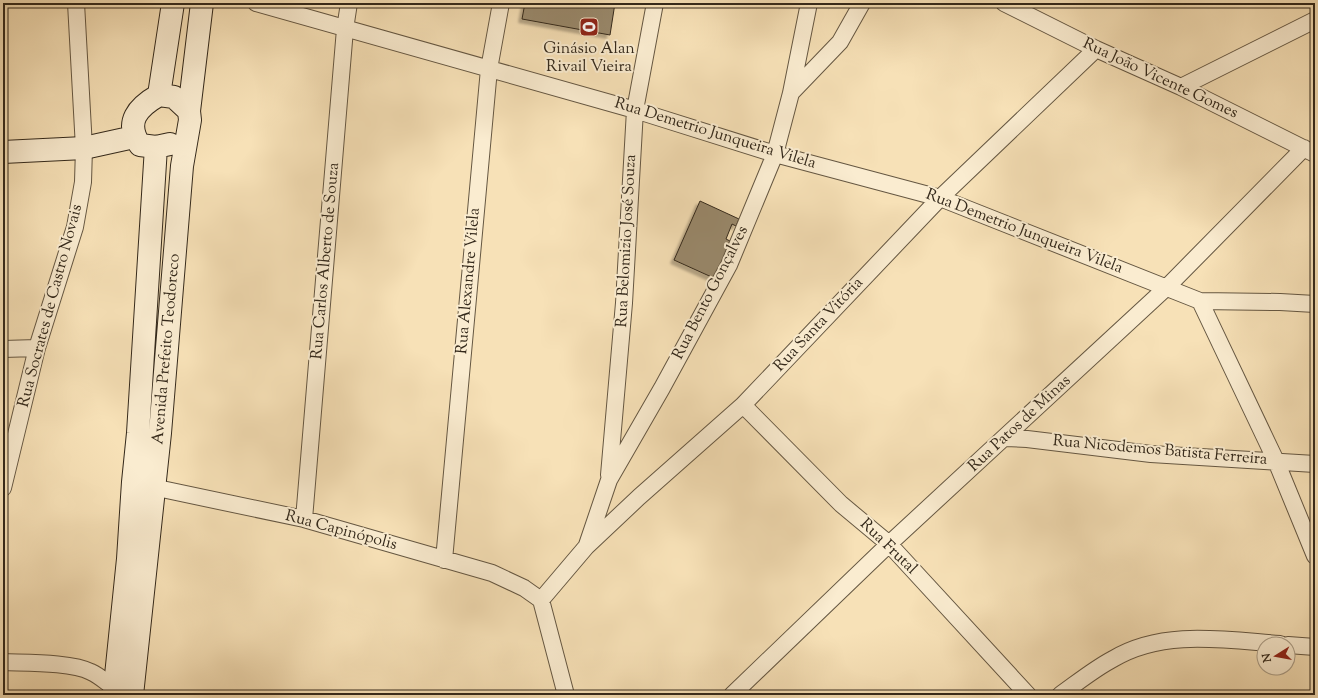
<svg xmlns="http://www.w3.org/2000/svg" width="1318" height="698" font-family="'Sorts Mill Goudy',serif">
	<defs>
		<filter id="shadow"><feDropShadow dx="-3.5" dy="3.5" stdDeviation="1" flood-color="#0004"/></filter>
	</defs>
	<rect width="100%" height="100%" fill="#f7e1b7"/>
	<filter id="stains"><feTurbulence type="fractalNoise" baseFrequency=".005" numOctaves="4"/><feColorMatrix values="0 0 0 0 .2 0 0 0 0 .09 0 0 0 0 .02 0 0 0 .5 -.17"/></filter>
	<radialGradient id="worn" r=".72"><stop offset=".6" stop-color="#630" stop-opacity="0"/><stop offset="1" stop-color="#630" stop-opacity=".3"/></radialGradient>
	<path fill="#99896c" stroke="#34291b" filter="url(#shadow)" d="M525,3H615L610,35L522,19Z
		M700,201L739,219L736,226L732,224L726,239L732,242L716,279L674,260Z"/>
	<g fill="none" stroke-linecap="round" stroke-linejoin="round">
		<g stroke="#655742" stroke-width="18">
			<path id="street" d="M256,3L635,110L775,154L940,198L1200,301L1280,302L1315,304
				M1004,3L1096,49L1181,87L1315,154
				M1181,87L1315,20
				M791,93L840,42L862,3
				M1200,301L1276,461L1315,556
				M3,349L37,348
				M743,405L841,504L889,544L1028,695
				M1005,438L1027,439L1151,454L1315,464
				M609,475L624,303L635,110L655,3
				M143,485L304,519L492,573L524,588L541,600
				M3,488L37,348L75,227L83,182L84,148L76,3
				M304,519L345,29L349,3
				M587,545L609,480L662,388L729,265L775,154L791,93L809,3
				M444,560L489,69L501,3
				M541,600L586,547L639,497L743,405L940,198L1096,49
				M541,600L566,695
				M1288,645L1315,647
				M3,662C26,663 72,662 91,672C102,677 111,687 122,692
				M732,695L889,544L1167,287L1304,148
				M1060,695C1077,683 1094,669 1113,659C1163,629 1225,640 1280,644"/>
		</g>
		<g stroke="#34291b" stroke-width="24">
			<path id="secondary" d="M159,95L173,3
				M170,144L156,147L140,145C124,122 138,107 159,95L174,97L189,111
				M3,152L84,148L134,137
				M114,695L128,559L133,482L138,433L156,147
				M132,695L160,433L182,166L190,120L189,111L202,3"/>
		</g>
		<use href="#street" stroke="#faecd0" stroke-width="16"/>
		<use href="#secondary" stroke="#faecd0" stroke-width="22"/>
	</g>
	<defs>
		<g id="stadium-square" transform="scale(1)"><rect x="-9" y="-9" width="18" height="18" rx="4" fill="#8f2418" stroke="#faecd0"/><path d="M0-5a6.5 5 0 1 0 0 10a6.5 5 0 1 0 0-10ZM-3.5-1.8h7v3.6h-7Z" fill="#fff"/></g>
	</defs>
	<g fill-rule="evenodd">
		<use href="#stadium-square" x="589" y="27"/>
	</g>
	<g text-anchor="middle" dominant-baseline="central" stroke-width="4" stroke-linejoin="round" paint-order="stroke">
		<g font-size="16" fill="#34291b" stroke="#faecd0">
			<text x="589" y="49">Ginásio Alan<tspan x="589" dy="18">Rivail Vieira</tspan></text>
		</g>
		<g font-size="16" fill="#34291b" stroke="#faecd0">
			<text transform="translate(1160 79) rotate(25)">Rua João Vicente Gomes</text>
			<text transform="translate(715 134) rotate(17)">Rua Demetrio Junqueira Vilela</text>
			<text transform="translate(1024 232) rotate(21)">Rua Demetrio Junqueira Vilela</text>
			<text transform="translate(627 241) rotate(-87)">Rua Belomizio José Souza</text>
			<text transform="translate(326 261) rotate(-85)">Rua Carlos Alberto de Souza</text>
			<text transform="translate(469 281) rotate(-85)">Rua Alexandre Vilela</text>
			<text transform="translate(711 293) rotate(-63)">Rua Bento Gonçalves</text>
			<text transform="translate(51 306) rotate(-75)">Rua Socrates de Castro Novais</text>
			<text transform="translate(819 325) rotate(-47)">Rua Santa Vitória</text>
			<text transform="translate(167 349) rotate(-85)">Avenida Prefeito Teodoreco</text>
			<text transform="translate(1020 424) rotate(-43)">Rua Patos de Minas</text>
			<text transform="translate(1160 451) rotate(5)">Rua Nicodemos Batista Ferreira</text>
			<text transform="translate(341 531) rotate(15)">Rua Capinópolis</text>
			<text transform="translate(888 547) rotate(44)">Rua Frutal</text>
		</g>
	</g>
	<rect width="1318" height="698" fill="none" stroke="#f7e1b7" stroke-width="16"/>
	<rect x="4" y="4" width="1310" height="690" fill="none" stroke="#34291b" stroke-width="2"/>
	<rect x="8" y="8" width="1302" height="682" fill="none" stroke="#34291b"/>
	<g transform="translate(1276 656) rotate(259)"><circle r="19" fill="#faecd0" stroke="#ab9e88"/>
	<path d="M0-3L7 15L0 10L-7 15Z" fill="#8f2418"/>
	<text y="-6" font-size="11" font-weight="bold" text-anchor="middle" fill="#34291b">N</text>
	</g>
	<rect width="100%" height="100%" filter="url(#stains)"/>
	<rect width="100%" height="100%" fill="url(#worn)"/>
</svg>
